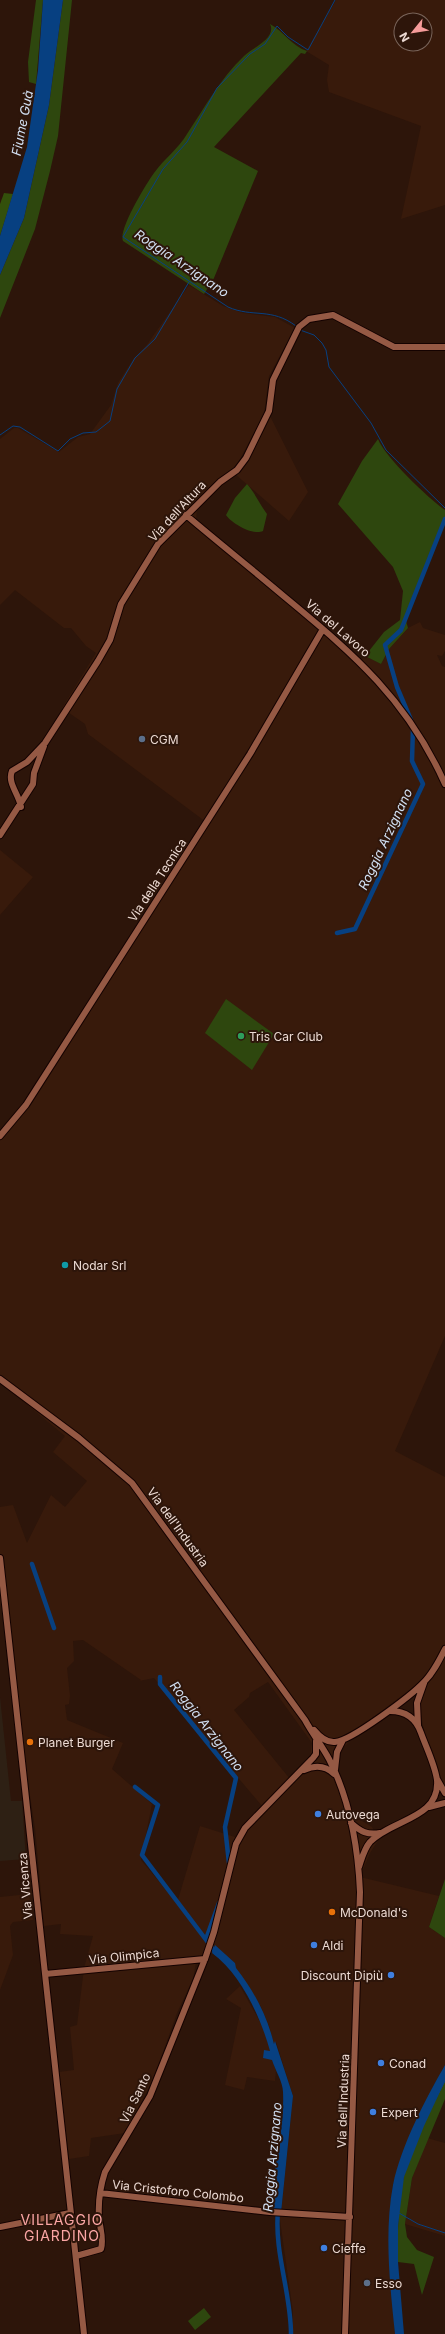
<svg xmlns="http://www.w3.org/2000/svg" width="445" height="2334" font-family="Inter,sans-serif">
	<rect width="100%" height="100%" fill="#2d150a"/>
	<path fill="#381a0b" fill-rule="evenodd" d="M336,0H445V205L401,219L421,126L329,92L327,80L329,65L306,51ZM401,20H425V44H401Z
		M189,285L223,306L243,313L275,317L295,328L269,376L264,414L239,461L235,473L251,455L270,416L308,492L289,521L235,474L197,509L196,521L362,659L365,656L381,664L389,649L408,628L420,622L423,628L445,635V651L442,656L437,655L442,666L445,667V1336L395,1451L445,1477V1790L438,1777L423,1726L419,1702L411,1689L371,1719L345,1746L340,1754L335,1776L357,1818L372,1827L379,1839L370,1853L360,1877L439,1896L429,1927L445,1938V2065L433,2087L398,2168L393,2185L390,2261L395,2334H293V2312L279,2213H281L293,2096L276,2042L274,2044L269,2026L260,2005L235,1968V1963L215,1946L212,1953L196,1963L193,1979L177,2013L154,2077L125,2133L91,2138L89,2156L69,2159L59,2072L74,2070L70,2027L77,2025L84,1968L93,1936L60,1934L61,1924L44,1926L35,1828L0,1601V1507L13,1505L27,1543L51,1495L65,1507L87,1481L53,1452L65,1436L0,1382V1133L34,1087L206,822L88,734L85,724L62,708L96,653L86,646L71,628H64L15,590L0,605V439L14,428H18L59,452L78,437L90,434L111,405L118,383L134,358L146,346ZM83,1640L141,1680L139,1681L154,1678L262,1806L249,1818L235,1837L200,1826L177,1903L141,1860L152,1804L112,1769L123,1743L67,1720L65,1705L69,1704L70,1696L67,1668L74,1661L73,1641ZM268,1682L312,1743L310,1757L290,1779L234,1710L249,1697L250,1693Z
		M0,850L33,877L0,915Z
		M29,1894L33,1920L13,1922L10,1926L13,1955L0,1990V1897Z
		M240,1986L264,2029L276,2071L275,2081L247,2077L244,2090L225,2085L241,2008L226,1999Z
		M427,2138L445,2143V2236L405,2224L412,2178Z"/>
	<path fill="#2e2014" d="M0,1697L11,1801H22L26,1859L0,1861Z"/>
	<path fill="#2e470e" d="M36,0H43L36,84L29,82L28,62Z
		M63,0H72L58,136L50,171L35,229L0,318V275L24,218L49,105Z
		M270,24C283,31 293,47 307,51L305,54L301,53L214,147L258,171L214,278L204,294L123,241C118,230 146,184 154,173C164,159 178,149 187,134C205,107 220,79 244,56C252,48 277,38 270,24Z
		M378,439C385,457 428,498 445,510V522L433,546L406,621L408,628L389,649L381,664L365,656L384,632L400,620L403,591L393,567L338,504L362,461Z
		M247,484C253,490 261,506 267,514L263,531C253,536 231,523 226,515L235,498Z
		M226,999L274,1034L252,1070L205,1033Z
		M445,1879V1938L429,1927Z
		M445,2081V2099L412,2178L405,2224L407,2237L417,2250L434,2257L422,2295L414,2264L398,2262C398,2234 397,2204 404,2176C413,2144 428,2109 445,2081Z
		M204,2308L211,2317L195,2330L188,2321Z"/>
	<path fill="#33500b" d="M4,193L13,194L0,236V204Z"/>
	<path fill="#074081" d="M43,0H63L49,105L24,218L0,275V236L27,147L38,70Z
		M215,1945L235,1963L236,1968C254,1991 267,2015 274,2044L275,2041L293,2096L281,2213L272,2212C271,2172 285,2133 283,2092C283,2082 275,2070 272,2060L263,2058L264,2050L270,2051C261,2018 241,1974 212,1953Z
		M445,2065V2081L424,2126L404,2177L398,2226V2262L404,2334H395C390,2286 384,2233 393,2185C401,2146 425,2100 445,2065Z"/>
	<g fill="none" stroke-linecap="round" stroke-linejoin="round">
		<path stroke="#074081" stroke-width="1" d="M296,326C271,307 253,318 228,307L123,237L163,169L187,142L217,88L250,54L265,44L277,26L288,37L308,50L335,0
			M300,330L314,335L322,343L326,350L329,367L371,423L386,450L445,508
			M0,435L13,426L20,427L58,451L70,439L83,433L96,432L110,421L117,389L135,358L155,339L189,282
			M435,2100L445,2081
			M399,2213L418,2224L445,2233"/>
		<path stroke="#074081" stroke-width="4.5" d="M411,720L397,687L385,645L401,630L445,519
			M337,933L355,929L423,784L412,761L413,727
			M32,1564L54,1628
			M160,1677V1684L236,1778L225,1827L229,1863
			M135,1787L158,1805L142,1855L216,1953
			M206,1939L219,1903
			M278,2211C274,2252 291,2293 291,2334"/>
		<g stroke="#140200" stroke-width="8">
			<path id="secondary" d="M186,515C219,543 253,570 286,598C355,655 408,701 445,784
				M21,807C19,794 7,783 12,771L27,762L45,743L98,661L110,640L121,604L158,544L220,482L237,470L246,458L269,411L273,380L299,327L309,319L333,315L394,347H445
				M0,835L33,784L34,773L44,746
				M0,1136L26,1105L250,754L323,629
				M0,1379L79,1438L132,1483L305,1720C312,1733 322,1746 329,1759C350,1800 358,1847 360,1892L345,2334
				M0,1558L84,2334
				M418,1725L417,1703L424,1683
				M314,1730C319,1736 326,1743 335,1742C351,1741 411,1696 424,1682C433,1673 439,1661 445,1649
				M304,1770C315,1765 325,1765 334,1774
				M335,1770L337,1752L343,1740
				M437,1779L445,1793
				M429,1807L445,1803
				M351,1823C361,1832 367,1835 380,1833
				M359,1867C362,1858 364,1849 370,1842C392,1819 440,1819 437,1780C435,1765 426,1747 421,1733C416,1718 405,1711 390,1711
				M45,1974L205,1959
				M100,2193L270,2212L350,2217
				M0,2227L70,2213
				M76,2256L101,2249C104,2239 100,2228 99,2218C98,2202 100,2187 105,2172L150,2096L205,1959L214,1932L236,1844L245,1828L313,1758L316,1754V1741"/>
		</g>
		<use href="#secondary" stroke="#955944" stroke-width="6"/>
	</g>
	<g fill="#5c6f8a" stroke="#2d150a" stroke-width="1.5">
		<circle cx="142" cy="739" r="4"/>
		<circle cx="367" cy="2283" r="4"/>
	</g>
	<circle fill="#2e9e5b" stroke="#2d150a" stroke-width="1.5" cx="241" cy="1036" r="4"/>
	<circle fill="#0f9aa8" stroke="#2d150a" stroke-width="1.5" cx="65" cy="1265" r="4"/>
	<g fill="#e8710a" stroke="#2d150a" stroke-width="1.5">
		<circle cx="30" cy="1742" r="4"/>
		<circle cx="332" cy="1912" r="4"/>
	</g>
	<g fill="#3f7fe0" stroke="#2d150a" stroke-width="1.5">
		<circle cx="318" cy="1814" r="4"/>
		<circle cx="314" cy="1945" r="4"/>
		<circle cx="391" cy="1975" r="4"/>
		<circle cx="381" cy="2063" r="4"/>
		<circle cx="373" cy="2112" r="4"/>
		<circle cx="324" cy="2248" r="4"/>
	</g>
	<g text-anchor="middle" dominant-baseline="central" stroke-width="4" stroke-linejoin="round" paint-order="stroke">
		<g font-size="12" fill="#ecdad3" stroke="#2d150a">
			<text transform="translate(177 511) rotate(-47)">Via dell'Altura</text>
			<text transform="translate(338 628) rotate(41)">Via del Lavoro</text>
			<text transform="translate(157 880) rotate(-57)">Via della Tecnica</text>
			<text transform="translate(178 1527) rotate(54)">Via dell'Industria</text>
			<text transform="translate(25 1886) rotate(-95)">Via Vicenza</text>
			<text transform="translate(124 1956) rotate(-6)">Via Olimpica</text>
			<text transform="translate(135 2098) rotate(-64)">Via Santo</text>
			<text transform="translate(343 2101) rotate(-88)">Via dell'Industria</text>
			<text transform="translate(178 2191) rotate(6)">Via Cristoforo Colombo</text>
		</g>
		<g font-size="12" fill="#ecdad3" stroke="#2d150a" text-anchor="start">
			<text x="150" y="739">CGM</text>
			<text x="249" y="1036">Tris Car Club</text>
			<text x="73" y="1265">Nodar Srl</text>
			<text x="38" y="1742">Planet Burger</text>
			<text x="326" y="1814">Autovega</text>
			<text x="340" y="1912">McDonald's</text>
			<text x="322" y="1945">Aldi</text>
			<text x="383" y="1975" text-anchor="end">Discount Dipiù</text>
			<text x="389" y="2063">Conad</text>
			<text x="381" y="2112">Expert</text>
			<text x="332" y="2248">Cieffe</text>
			<text x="375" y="2283">Esso</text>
		</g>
		<g font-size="13" font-style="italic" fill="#d2e0f3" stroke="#2d150a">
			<text transform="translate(22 123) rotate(-79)">Fiume Guà</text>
			<text transform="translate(182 263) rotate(34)">Roggia Arzignano</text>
			<text transform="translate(385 839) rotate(-65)">Roggia Arzignano</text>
			<text transform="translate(207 1726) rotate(52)">Roggia Arzignano</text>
			<text transform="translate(272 2157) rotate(-85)">Roggia Arzignano</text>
		</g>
		<g font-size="14" letter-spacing="1" fill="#fba6a5" stroke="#2d150a">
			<text x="62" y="2219">VILLAGGIO<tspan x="62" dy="16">GIARDINO</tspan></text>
		</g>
	</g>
	<g transform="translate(413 32) rotate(240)"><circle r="19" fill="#2d150a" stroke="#79645a"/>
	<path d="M0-3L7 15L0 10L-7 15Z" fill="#f59b9a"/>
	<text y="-6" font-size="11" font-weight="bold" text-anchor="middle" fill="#ecdad3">N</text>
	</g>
</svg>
